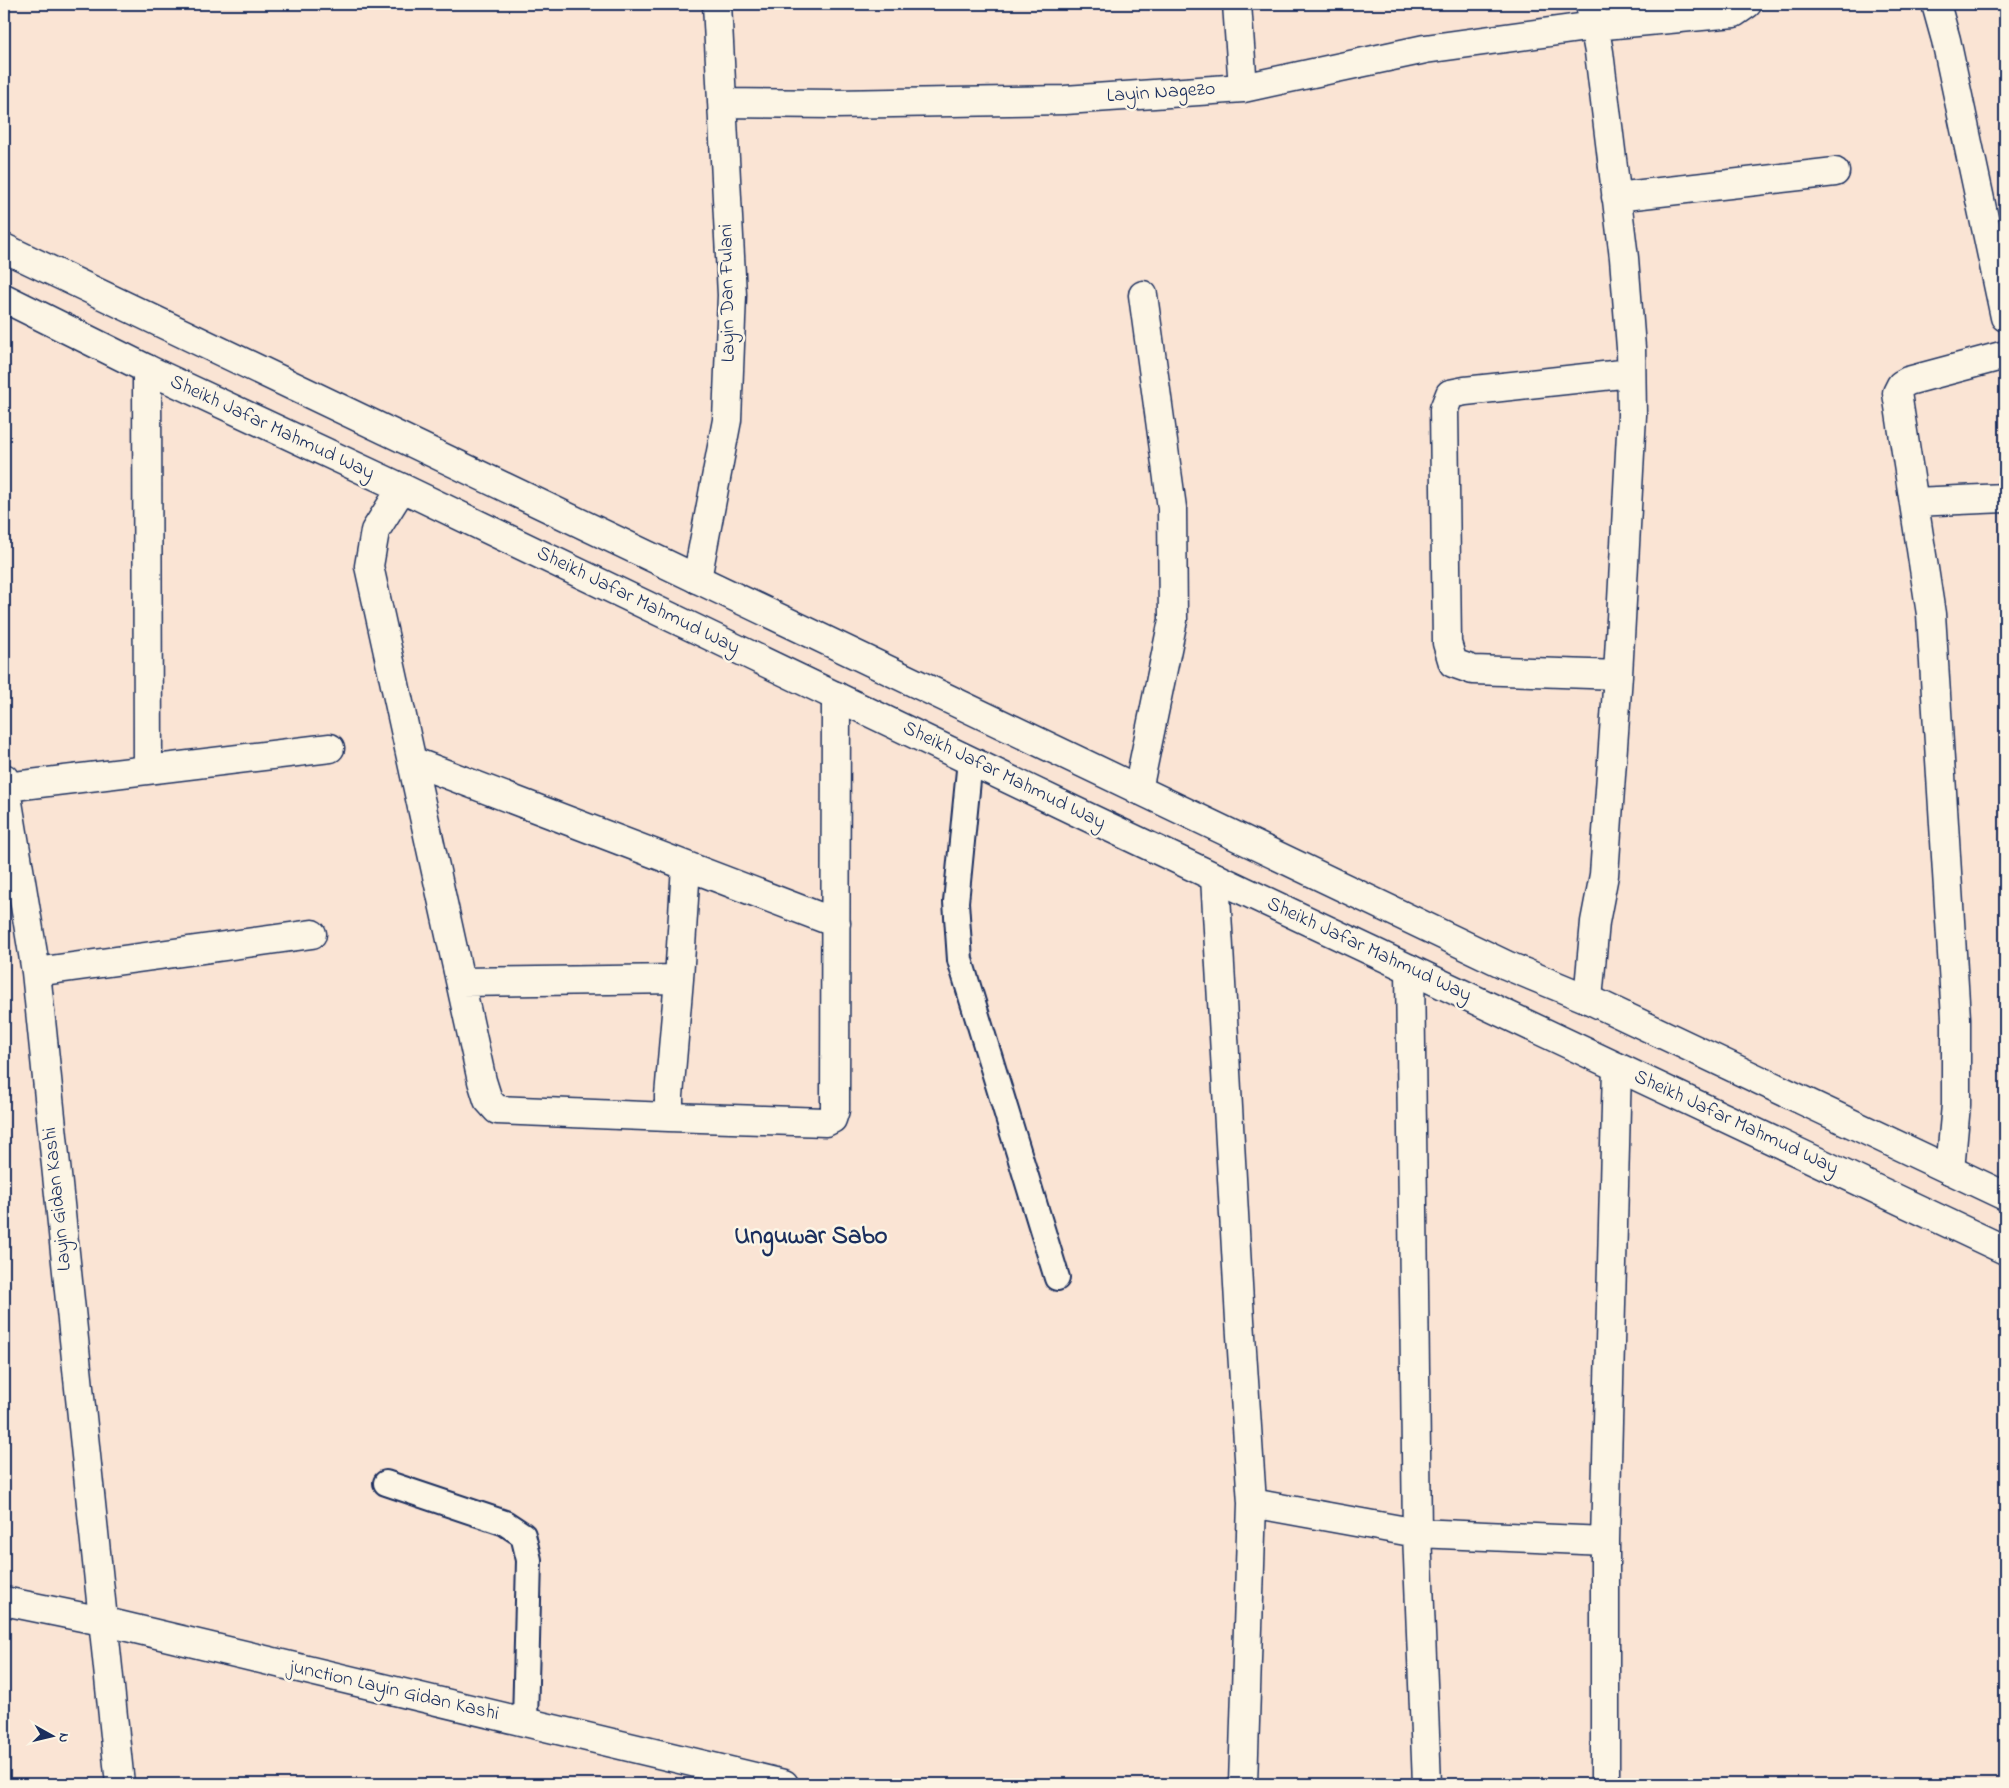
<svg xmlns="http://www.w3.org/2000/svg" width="2009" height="1788" font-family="'Indie Flower',sans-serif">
	<rect width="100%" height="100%" fill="#fae4d4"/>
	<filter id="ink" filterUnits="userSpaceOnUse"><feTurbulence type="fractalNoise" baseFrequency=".02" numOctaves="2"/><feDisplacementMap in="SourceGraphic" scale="10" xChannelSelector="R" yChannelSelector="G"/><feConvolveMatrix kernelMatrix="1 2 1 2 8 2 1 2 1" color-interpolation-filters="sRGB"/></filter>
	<g filter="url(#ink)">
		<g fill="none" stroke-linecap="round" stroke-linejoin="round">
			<g stroke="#1b2f5e" stroke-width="28">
				<path id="lane" d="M970,760L956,902L960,960L1057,1278
					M386,1483L505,1523L523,1535L529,1560L525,1722"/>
			</g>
			<g stroke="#1b2f5e" stroke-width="31">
				<path id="street" d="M1237,4L1243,88
					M1936,4L1946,40L2005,317
					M722,103L835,104L1065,100L1243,88L1425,49L1594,26L1734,13L1747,4
					M1616,197L1835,172
					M147,369L148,770
					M402,488L375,531L369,566L482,1081L488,1100L497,1110L669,1117
					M1914,502L2005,498
					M697,579L727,420L732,295L717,4
					M1618,675L1473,670L1453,663L1447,643L1444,409L1450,394L1465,391L1631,373
					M412,761L836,923
					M4,778L36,972L120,1784
					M6,787L330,748
					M1138,790L1173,620L1172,508L1143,295
					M686,866L679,979L669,1096V1117L826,1122L832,1119L835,1110L836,696
					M1215,877L1240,1320L1252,1503L1243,1784
					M1410,969L1417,1533L1427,1784
					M36,972L312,934
					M461,982L679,979
					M1588,999L1595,922L1604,875L1618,675L1632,415L1631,348L1624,258L1599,52L1590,4
					M1950,1170L1956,1105V1018L1931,614L1897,393L1901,385L1908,381L2005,355
					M1252,1503L1417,1533L1605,1541
					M4,1601L102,1621L784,1784
					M1605,1784V1541L1617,1067"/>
			</g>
			<g stroke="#1b2f5e" stroke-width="31">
				<path id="primary" d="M4,248L1506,965L1588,999L2005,1196
					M4,298L147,369L402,488L1077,812L2005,1250"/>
			</g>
			<use href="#lane" stroke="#fcf5e5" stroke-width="24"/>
			<use href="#street" stroke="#fcf5e5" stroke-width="28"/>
			<use href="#primary" stroke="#fcf5e5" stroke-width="28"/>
		</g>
	</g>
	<g text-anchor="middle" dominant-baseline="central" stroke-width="5" stroke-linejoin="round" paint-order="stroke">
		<g font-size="20" fill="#1b2f5e" stroke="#fcf5e5">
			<text transform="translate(1161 93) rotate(-4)">Layin Nagezo</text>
			<text transform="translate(728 293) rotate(-91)">Layin Dan Fulani</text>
			<text transform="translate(272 428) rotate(25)">Sheikh Jafar Mahmud Way</text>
			<text transform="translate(638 601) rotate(26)">Sheikh Jafar Mahmud Way</text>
			<text transform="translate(1004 776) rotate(26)">Sheikh Jafar Mahmud Way</text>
			<text transform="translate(1369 950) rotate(25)">Sheikh Jafar Mahmud Way</text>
			<text transform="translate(1736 1123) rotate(25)">Sheikh Jafar Mahmud Way</text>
			<text transform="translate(58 1199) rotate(-96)">Layin Gidan Kashi</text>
			<text transform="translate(394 1691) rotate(13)">junction Layin Gidan Kashi</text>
		</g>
		<g font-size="25" font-weight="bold" fill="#1b2f5e" stroke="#fcf5e5">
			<text x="811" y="1237">Unguwar Sabo</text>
		</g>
	</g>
	<rect width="2009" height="1788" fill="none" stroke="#fcf5e5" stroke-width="20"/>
	<rect x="10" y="10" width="1989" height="1768" fill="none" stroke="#1b2f5e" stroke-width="2" filter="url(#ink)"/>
	<g transform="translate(52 1736) rotate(98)" stroke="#fcf5e5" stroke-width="4" paint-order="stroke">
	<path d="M0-4L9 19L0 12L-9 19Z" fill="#1b2f5e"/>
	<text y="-8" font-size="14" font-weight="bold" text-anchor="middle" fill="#1b2f5e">N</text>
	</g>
</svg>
